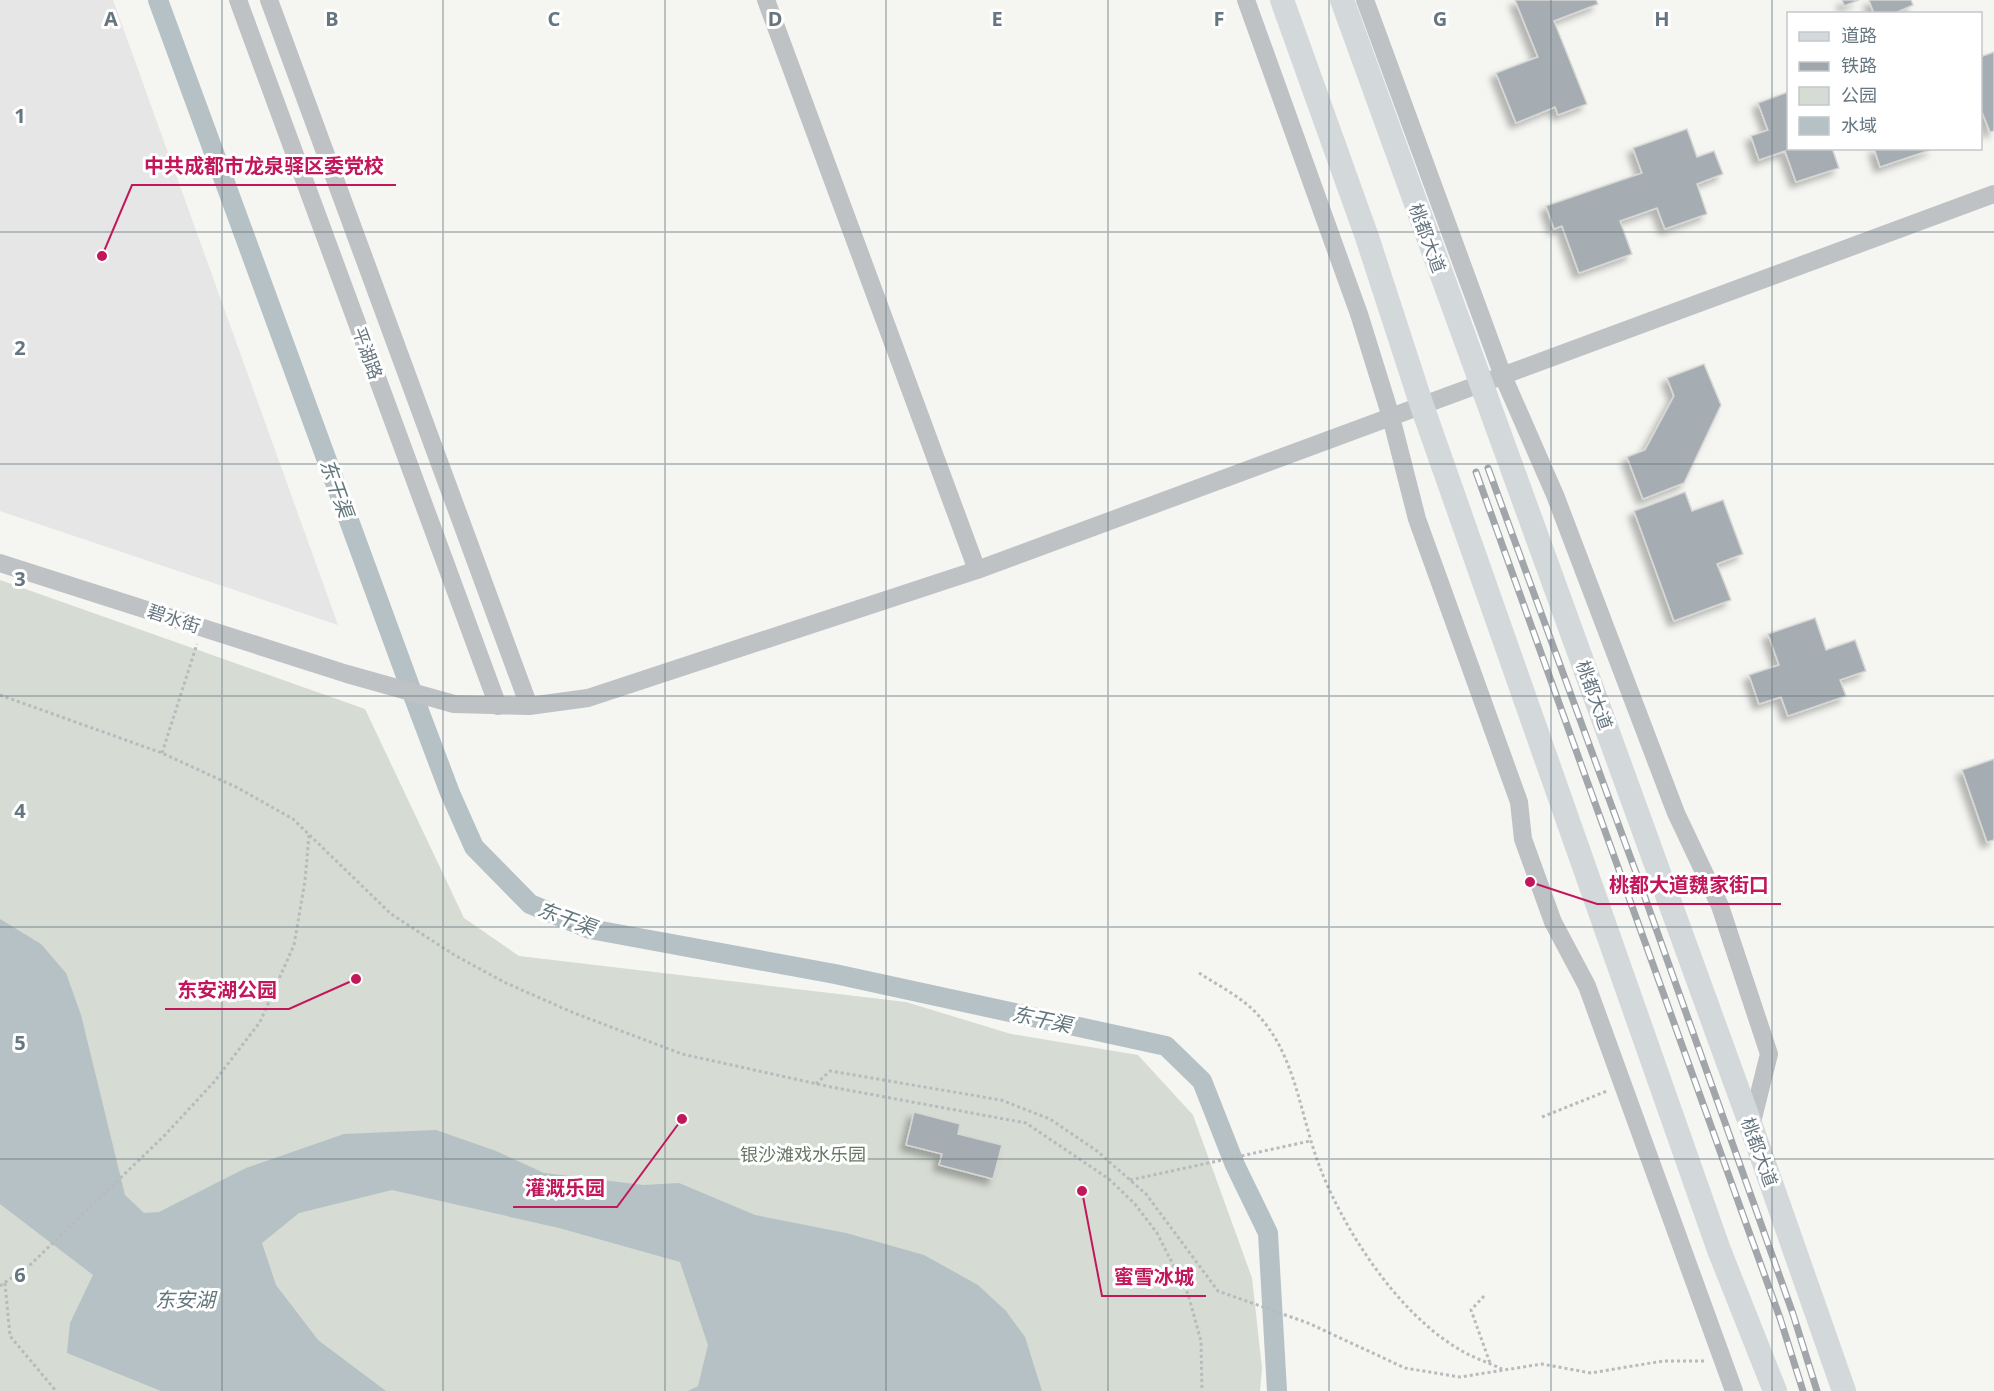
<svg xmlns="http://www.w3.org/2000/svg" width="1994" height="1391" font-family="'Noto Sans','Noto Sans SC',sans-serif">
	<defs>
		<filter id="shadow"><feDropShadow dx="-5.5" dy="5.5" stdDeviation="3" flood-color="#0004"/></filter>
	</defs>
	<rect width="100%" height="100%" fill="#f5f5f2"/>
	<path fill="#e5e6e5" d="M0,0H113L338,625L0,511Z"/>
	<path fill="#d6dbd3" d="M0,580L365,709L464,918L519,956L906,1002L1011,1034L1138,1055L1193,1115L1252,1278L1262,1368L1260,1391H0Z"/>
	<path fill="#b5c1c4" d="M0,919L41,944L66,973L81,1015L125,1195L144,1213L159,1212L246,1168L344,1134L436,1130L496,1151L544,1173L643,1185L679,1183L755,1215L846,1233L924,1255L978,1285L1006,1311L1025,1337L1042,1391H688L698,1386L708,1345L680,1262L559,1228L392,1190L299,1213L262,1243L276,1285L318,1340L386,1391H161L67,1353L70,1323L93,1275L0,1204Z"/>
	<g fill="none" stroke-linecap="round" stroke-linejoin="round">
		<path stroke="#b5c1c4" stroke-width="20" d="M158,0L413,695L450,793L474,847L530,904L590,929L835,974L1166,1046L1202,1081L1235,1165L1268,1233L1277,1391"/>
	</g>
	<path fill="#a6adb2" stroke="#d6d6d4" stroke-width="1.5" filter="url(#shadow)" d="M1515,0H1596L1598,4L1554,21L1587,104L1558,115L1555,107L1516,123L1496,73L1538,57Z
		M1842,0H1859L1844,6Z
		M1869,0H1911L1913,5L1893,14H1874Z
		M1994,52V131L1990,132L1980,107V57Z
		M1788,92V148H1832L1839,168L1796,182L1785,151L1759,160L1751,136L1768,130L1758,103Z
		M1687,129L1697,157L1714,151L1723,174L1697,184L1707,214L1665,229L1657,208L1620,221L1632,254L1579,273L1562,226L1554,229L1546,206L1642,173L1633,148Z
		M1874,148H1933V149L1880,167Z
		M1704,364L1721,405L1684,483L1643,499L1627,457L1645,450L1674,396L1667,378Z
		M1685,492L1692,511L1723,500L1743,554L1717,564L1731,600L1674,621L1634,511Z
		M1815,618L1826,650L1855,640L1866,671L1840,680L1846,696L1788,716L1781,697L1759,704L1749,675L1779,665L1768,634Z
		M1994,759V840L1987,842L1962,770Z
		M914,1112L960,1124L958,1134L1002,1145L993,1179L939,1165L942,1154L906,1145Z"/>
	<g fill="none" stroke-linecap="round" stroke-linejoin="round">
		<path stroke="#b8bbbd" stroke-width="3" stroke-dasharray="3 3" stroke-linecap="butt" d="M0,695L162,753L238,788L293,819L391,914L456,956L506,983L574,1013L682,1054L831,1087L1026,1123L1109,1179L1135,1204L1157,1233L1188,1294L1201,1341L1202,1391
			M162,753L197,644
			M1199,973C1219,986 1242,997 1258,1015C1296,1056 1300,1115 1319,1165C1343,1229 1397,1312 1457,1348C1471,1357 1487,1362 1502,1369
			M816,1084L830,1071L1001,1100L1050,1119L1097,1151L1146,1194L1218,1291L1308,1323L1405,1368L1460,1377L1542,1364L1591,1373L1663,1361H1705
			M1542,1117L1607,1091
			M1130,1180L1310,1141
			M5,1283L10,1336L56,1391
			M0,1286L30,1265L164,1136L214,1082L260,1022L294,945L305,881L309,835
			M1484,1296L1471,1310L1490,1363"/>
		<path stroke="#bec2c5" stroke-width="18" d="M238,0L498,706
			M269,0L529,706
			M766,0L977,570
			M1246,0L1359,314L1391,417L1417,519L1519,802L1523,839L1553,922L1587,986L1734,1391
			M1365,0L1503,376L1555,495L1676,813L1720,906L1769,1054L1751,1126
			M0,563L347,674L454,704L529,706L588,698L977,570L1994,194"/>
		<path stroke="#d3d8db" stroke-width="24" d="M1282,0L1367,237L1422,406L1719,1250L1775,1391
			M1342,0L1751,1126L1844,1391"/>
		<g stroke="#a0a6aa" stroke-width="7">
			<path id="rail" d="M1488,468L1642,889L1793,1314L1817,1391
				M1476,472L1780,1318L1803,1391"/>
		</g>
		<use href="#rail" stroke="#fff" stroke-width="4.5" stroke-dasharray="14" stroke-linecap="butt"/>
	</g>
	<path fill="none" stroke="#667680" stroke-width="1.5" stroke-opacity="0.55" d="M222,0V1391M443,0V1391M665,0V1391M886,0V1391M1108,0V1391M1329,0V1391M1551,0V1391M1772,0V1391M0,232H1994M0,464H1994M0,696H1994M0,927H1994M0,1159H1994"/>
	<g text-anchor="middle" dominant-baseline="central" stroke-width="6" stroke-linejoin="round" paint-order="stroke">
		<g font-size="18" fill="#667680" stroke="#fff">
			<text transform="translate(1428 238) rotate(70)">桃都大道</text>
			<text transform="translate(368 353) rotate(70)">平湖路</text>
			<text transform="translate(174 618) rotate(18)">碧水街</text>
			<text transform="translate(1595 695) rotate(70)">桃都大道</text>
			<text transform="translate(1760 1152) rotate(70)">桃都大道</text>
		</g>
		<g font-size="18" fill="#697865" stroke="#fff">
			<text x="803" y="1154">银沙滩戏水乐园</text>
		</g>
		<g font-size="20" font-style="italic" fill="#62777d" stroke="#fff">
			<text transform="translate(337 488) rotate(70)">东干渠</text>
			<text transform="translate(567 918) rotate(20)">东干渠</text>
			<text transform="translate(1042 1019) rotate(12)">东干渠</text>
			<text x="185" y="1299">东安湖</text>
		</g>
	</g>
	<g font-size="20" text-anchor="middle" font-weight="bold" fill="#667680" stroke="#fff" stroke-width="6" stroke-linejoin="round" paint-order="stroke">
		<text x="111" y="26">A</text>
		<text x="332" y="26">B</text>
		<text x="554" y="26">C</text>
		<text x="775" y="26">D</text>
		<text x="997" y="26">E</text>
		<text x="1219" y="26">F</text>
		<text x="1440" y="26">G</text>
		<text x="1662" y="26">H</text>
		<text x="20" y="123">1</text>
		<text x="20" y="355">2</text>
		<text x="20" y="586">3</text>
		<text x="20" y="818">4</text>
		<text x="20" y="1050">5</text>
		<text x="20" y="1282">6</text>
	</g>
	<path fill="none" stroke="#c2185b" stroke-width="2" d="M102 256L132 185H396M1530 882L1597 904H1781M356 979L289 1009H165M682 1119L617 1207H513M1082 1191L1102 1296H1206"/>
	<g fill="#c2185b" stroke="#fff" stroke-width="2">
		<circle cx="102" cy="256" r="6"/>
		<circle cx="1530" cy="882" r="6"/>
		<circle cx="356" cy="979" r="6"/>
		<circle cx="682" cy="1119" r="6"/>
		<circle cx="1082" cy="1191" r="6"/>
	</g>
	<g font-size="20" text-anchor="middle" font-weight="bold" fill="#c2185b" stroke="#fff" stroke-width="6" stroke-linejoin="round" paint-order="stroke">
		<text x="264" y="173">中共成都市龙泉驿区委党校</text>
		<text x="1689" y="892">桃都大道魏家街口</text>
		<text x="227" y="997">东安湖公园</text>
		<text x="565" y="1195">灌溉乐园</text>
		<text x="1154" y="1284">蜜雪冰城</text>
	</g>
	<rect x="1787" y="12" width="195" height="138" fill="#ffffff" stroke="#c2c8cc" stroke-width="1.5"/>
	<rect x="1799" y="32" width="30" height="9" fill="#d3d8db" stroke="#c2c8cc" stroke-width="1.5"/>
	<text x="1841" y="42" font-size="18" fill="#667680">道路</text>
	<rect x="1799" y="62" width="30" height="9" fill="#a0a6aa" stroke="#c2c8cc" stroke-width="1.5"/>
	<text x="1841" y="72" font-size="18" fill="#667680">铁路</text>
	<rect x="1799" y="87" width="30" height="18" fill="#d6dbd3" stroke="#c2c8cc" stroke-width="1.5"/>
	<text x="1841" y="102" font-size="18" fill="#667680">公园</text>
	<rect x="1799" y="117" width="30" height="18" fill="#b5c1c4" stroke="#c2c8cc" stroke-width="1.5"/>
	<text x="1841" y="132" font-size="18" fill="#667680">水域</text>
</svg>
